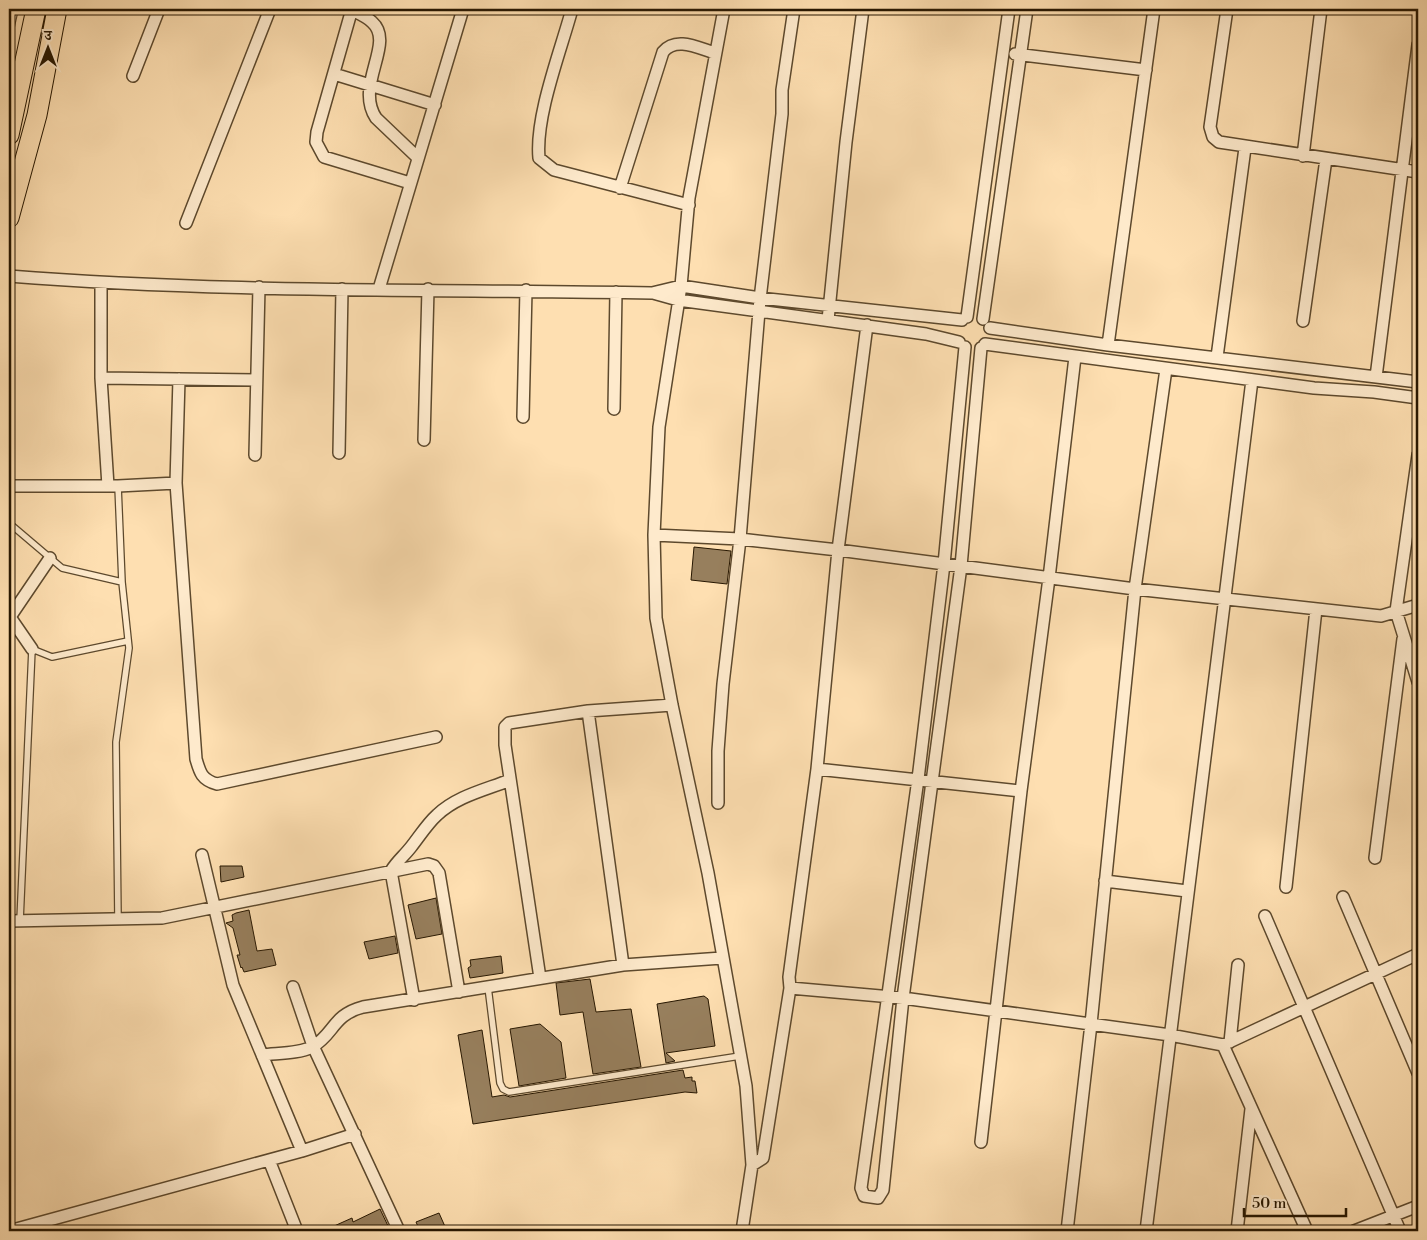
<svg xmlns="http://www.w3.org/2000/svg" width="1427" height="1240" font-family="'Libre Bodoni','Noto Serif Devanagari',serif">
	<rect width="100%" height="100%" fill="#fedfb1"/>
	<filter id="stains"><feTurbulence type="fractalNoise" baseFrequency=".004" numOctaves="4"/><feColorMatrix values="0 0 0 0 .2 0 0 0 0 .09 0 0 0 0 .02 0 0 0 .5 -.17"/></filter>
	<radialGradient id="worn" r=".72"><stop offset=".6" stop-color="#630" stop-opacity="0"/><stop offset="1" stop-color="#630" stop-opacity=".3"/></radialGradient>
	<path fill="#977f5d" stroke="#271701" d="M694,547L731,551L727,584L691,580Z
		M220,866H242L244,877L221,882Z
		M436,898L442,934L416,939L408,905Z
		M249,910L257,951L272,949L276,965L244,972L242,967L241,968L237,955H240L233,928L226,923L233,921L232,915L236,913Z
		M395,936L398,953L369,959L364,942Z
		M501,956L503,973L470,978L468,968L471,966L470,960Z
		M590,979L596,1012L631,1009L641,1067L593,1074L583,1012L560,1015L556,983Z
		M704,996L708,999L715,1046L666,1053L675,1061L666,1063L657,1004Z
		M540,1024L561,1042L566,1078L519,1086L510,1029Z
		M482,1030L492,1097L504,1095L510,1097L683,1070L685,1078L692,1077V1081H695L697,1093L685,1092L473,1124L458,1035Z
		M380,1209L389,1228L382,1231H323L352,1218L353,1222Z
		M439,1213L447,1231H420L416,1222Z"/>
	<g fill="none" stroke-linecap="round" stroke-linejoin="round">
		<g stroke="#5d492d" stroke-width="8">
			<path id="service" d="M9,36L15,9
				M118,486L122,582L129,648L116,742L118,919
				M9,523L62,568L122,582
				M20,921L32,649L52,657L128,641
				M488,987L500,1083L503,1089L509,1092L740,1056"/>
		</g>
		<g stroke="#5d492d" stroke-width="14">
			<path id="minor" d="M352,9L317,132L316,142L324,157L410,183
				M572,9C561,50 535,116 539,158L554,170L689,205
				M724,9L689,198L681,286L659,427L654,535L656,618L672,705L708,873L746,1086L752,1165L742,1231
				M1227,9L1210,127L1213,137L1219,142L1418,172
				M352,10C358,13 367,17 372,22C396,43 354,85 376,118L418,158
				M1015,54L1146,70
				M334,74L435,105
				M133,76L159,9
				M1303,156L1321,9
				M620,188L663,52C676,36 698,48 715,53
				M186,223L270,9
				M9,276C222,293 438,289 652,293L681,286L760,298L962,320
				M101,283V378L108,486
				M379,289L463,9
				M653,293L678,300L926,334L959,342
				M967,317L1009,9
				M983,319L1027,9
				M828,320L846,142L863,9
				M1303,321L1326,159
				M990,328L1108,345L1418,382
				M985,344L1314,388L1374,392L1418,398
				M1108,345L1154,9
				M965,347L944,564L918,779L861,1188L864,1196L878,1198L883,1190L903,998L961,566L981,348
				M1217,357L1245,148
				M1376,377L1418,45
				M101,378L256,380
				M614,409L616,292
				M523,417L526,290
				M424,440L428,289
				M339,453L342,289
				M255,455L259,287
				M1418,455L1396,611L1418,682
				M176,483L179,379
				M9,486H118L176,483L196,759C200,773 202,780 217,784L436,737
				M654,535L740,539L838,550L1135,589L1381,616L1418,605
				M32,649L10,617L50,558
				M588,711L623,965
				M817,769L1021,791
				M718,803V751L723,684L740,539L760,299L782,114V90L794,9
				M202,855L233,985L302,1151
				M1375,858L1403,639
				M1105,881L1187,891
				M1286,887L1316,609
				M1343,897L1418,1073
				M1265,916L1400,1231
				M9,921L162,918L428,864L434,866L439,873L459,992
				M540,978L505,745V727L509,723L588,711L672,705
				M293,987L313,1046L399,1231
				M790,988L903,998L1170,1035L1223,1045L1307,1231
				M414,1000L391,871C397,861 404,856 411,847C419,837 427,824 437,815C457,796 485,790 510,780
				M1230,1042L1238,965
				M1223,1045L1418,954
				M262,1055C277,1053 298,1054 312,1047C334,1035 332,1015 363,1007L623,965L722,958
				M981,1142L1021,791L1049,578L1075,357
				M269,1160L297,1231
				M752,1165L763,1158L790,988L789,977L817,769L838,550L867,325
				M9,1231L302,1151L355,1134
				M1067,1231L1091,1024L1135,589L1166,369
				M1146,1231L1252,380
				M1237,1231L1251,1109
				M1354,1231L1418,1206"/>
		</g>
		<g stroke="#271701" stroke-width="21">
			<path id="trunk" d="M9,135L36,9
				M9,218L37,115L57,9"/>
		</g>
		<use href="#service" stroke="#feeacc" stroke-width="5.5"/>
		<use href="#minor" stroke="#feeacc" stroke-width="11"/>
		<use href="#trunk" stroke="#fedfb1" stroke-width="19"/>
	</g>
	<rect width="1427" height="1240" fill="none" stroke="#fedfb1" stroke-width="30"/>
	<rect x="10" y="10" width="1407" height="1220" fill="none" stroke="#271701" stroke-width="2.5"/>
	<rect x="15" y="15" width="1397" height="1210" fill="none" stroke="#271701"/>
	<g transform="translate(48 48)" stroke="#feeacc" stroke-width="4" paint-order="stroke">
	<path d="M0-4L9 19L0 12L-9 19Z" fill="#271701"/>
	<text y="-8" font-size="14" font-weight="bold" text-anchor="middle" fill="#271701">उ</text>
	</g>
	<path d="M1244 1208v8h102v-8" fill="none" stroke="#271701" stroke-width="2.5"/>
	<text x="1252" y="1208" font-size="15" fill="#271701" stroke="#feeacc" stroke-width="4" paint-order="stroke">50 m</text>
	<rect width="100%" height="100%" filter="url(#stains)"/>
	<rect width="100%" height="100%" fill="url(#worn)"/>
</svg>
